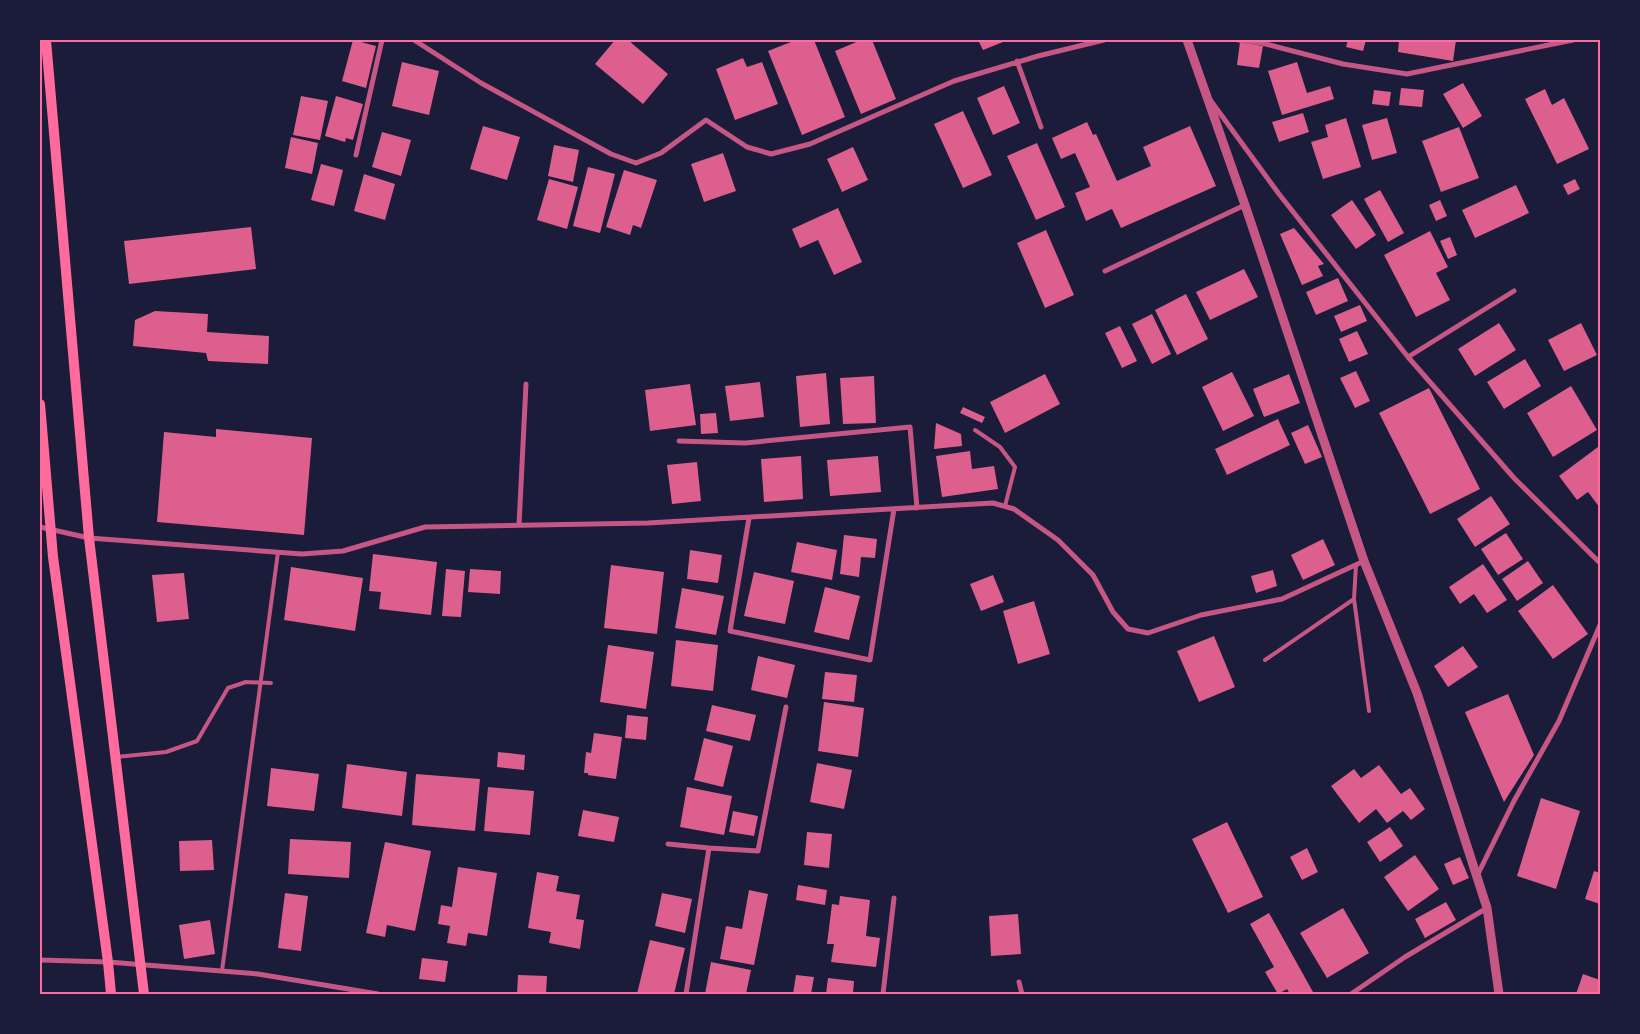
<svg xmlns="http://www.w3.org/2000/svg" width="1640" height="1034" font-family="'Source Sans 3',sans-serif">
	<rect width="100%" height="100%" fill="#1b1b3a"/>
	<path fill="#dd5f8e" d="M353,40L376,46L366,88L342,81Z
		M615,40H628L668,74L643,104L595,64Z
		M796,40H814L845,117L802,135L768,51Z
		M861,40H872L896,99L861,114L835,51Z
		M978,40H1008L983,50Z
		M1348,40H1366L1363,51L1346,47Z
		M1399,40H1456L1453,61L1398,52Z
		M1240,42L1263,46L1259,68L1237,65Z
		M743,58L747,67L762,62L778,104L735,120L716,69Z
		M402,62L439,71L429,115L392,106Z
		M1297,62L1307,93L1330,86L1334,99L1282,115L1268,71Z
		M1463,83L1482,116L1463,128L1443,94Z
		M1004,86L1020,123L993,135L977,98Z
		M1401,88L1424,90L1422,107L1399,105Z
		M1545,89L1552,105L1564,98L1589,149L1557,164L1525,99Z
		M1374,90L1391,92L1389,106L1372,104Z
		M301,96L328,101L320,140L293,135Z
		M336,96L363,104L353,140L346,138L345,142L325,136Z
		M963,111L992,175L963,188L934,124Z
		M1303,113L1309,132L1279,142L1272,122Z
		M1346,118L1361,167L1323,179L1311,142L1328,137L1325,125Z
		M1387,118L1397,153L1372,160L1362,125Z
		M1087,122L1093,135L1096,134L1117,181L1151,166L1143,147L1190,126L1216,186L1121,228L1112,209L1086,221L1075,193L1090,187L1075,153L1061,159L1052,138Z
		M483,126L520,137L507,180L470,169Z
		M1459,127L1479,178L1441,192L1422,141Z
		M382,132L411,140L401,176L372,167Z
		M291,137L318,143L312,174L285,168Z
		M1037,143L1065,207L1036,220L1007,156Z
		M554,145L579,150L573,182L548,176Z
		M853,147L868,180L842,192L827,159Z
		M723,153L736,191L704,202L691,164Z
		M321,164L343,170L334,206L311,200Z
		M588,167L615,174L600,233L573,226Z
		M624,170L657,180L641,228L633,225L630,235L606,227Z
		M364,174L395,184L385,220L354,211Z
		M549,179L578,187L567,229L537,220Z
		M1575,179L1580,189L1568,195L1563,185Z
		M1516,185L1529,213L1475,238L1462,210Z
		M1380,190L1404,233L1388,242L1364,199Z
		M1352,200L1376,235L1356,249L1331,215Z
		M1440,200L1447,216L1436,221L1429,205Z
		M838,208L862,262L834,275L818,240L800,248L792,229Z
		M251,227L256,269L129,284L124,241Z
		M1294,228L1324,264L1318,266L1323,276L1302,285L1280,234Z
		M1046,230L1074,295L1045,308L1017,243Z
		M1430,231L1448,267L1436,273L1450,300L1416,317L1384,255Z
		M1450,237L1457,255L1448,259L1440,241Z
		M1244,269L1258,297L1210,320L1196,292Z
		M1338,278L1348,301L1316,315L1306,292Z
		M1186,294L1208,339L1177,355L1155,310Z
		M1360,305L1367,321L1341,332L1334,316Z
		M155,311L208,314L207,332L269,336L268,364L208,361L206,353L133,346L135,320Z
		M1152,314L1171,354L1152,364L1132,324Z
		M1499,323L1516,350L1475,376L1458,349Z
		M1581,323L1597,355L1564,371L1548,340Z
		M1120,326L1137,361L1122,368L1105,333Z
		M1357,331L1368,354L1349,362L1339,339Z
		M1525,359L1541,386L1504,409L1487,382Z
		M1356,371L1370,401L1355,408L1340,378Z
		M1232,372L1254,416L1223,431L1202,387Z
		M826,373L830,424L800,427L796,376Z
		M1045,374L1060,404L1005,433L990,402Z
		M1289,374L1300,403L1264,417L1253,389Z
		M874,376L876,423L843,424L840,378Z
		M760,382L764,417L730,421L725,386Z
		M690,384L696,425L650,431L645,390Z
		M1571,386L1597,430L1553,457L1527,413Z
		M1429,388L1480,489L1430,514L1379,413Z
		M963,407L985,417L982,423L960,413Z
		M716,413L718,433L701,434L700,414Z
		M1278,419L1290,445L1227,475L1215,449Z
		M936,423L961,434L962,446L934,449Z
		M1308,425L1322,457L1305,464L1291,433Z
		M216,429L312,438L304,535L157,522L164,432L216,437Z
		M1598,447L1600,449V508L1588,492L1577,500L1559,476Z
		M970,451L972,469L994,466L998,489L942,497L936,456Z
		M801,456L803,499L764,502L761,459Z
		M878,456L881,492L830,496L827,460Z
		M697,462L701,501L672,504L667,465Z
		M1491,496L1510,524L1475,547L1457,519Z
		M1506,533L1523,559L1498,575L1481,549Z
		M844,535L877,539L875,558L861,557L859,577L840,574Z
		M1323,539L1335,565L1303,580L1291,555Z
		M797,542L837,550L832,580L791,572Z
		M690,550L722,555L718,583L687,579Z
		M373,554L437,562L431,615L379,609L381,592L369,591Z
		M1528,561L1543,583L1517,601L1502,579Z
		M1483,564L1507,600L1487,613L1474,594L1460,604L1449,587Z
		M611,565L664,572L657,634L604,628Z
		M291,567L363,578L355,631L284,620Z
		M446,569L465,571L461,617L442,616Z
		M470,569L501,571L500,594L468,592Z
		M1273,570L1277,586L1256,593L1251,576Z
		M754,572L794,581L785,624L744,616Z
		M184,573L189,619L157,622L152,575Z
		M993,575L1004,602L981,611L970,584Z
		M1553,585L1588,634L1553,659L1518,611Z
		M825,587L860,596L849,640L814,632Z
		M682,588L724,596L716,635L675,628Z
		M1034,601L1050,654L1018,664L1003,611Z
		M1214,636L1235,687L1199,702L1177,651Z
		M676,640L718,645L713,691L671,686Z
		M608,645L654,652L646,709L600,702Z
		M1463,646L1478,667L1448,687L1434,666Z
		M758,656L795,665L787,698L751,690Z
		M825,672L857,675L854,702L822,699Z
		M1508,694L1534,755L1504,802L1465,712Z
		M824,702L864,708L858,757L818,751Z
		M712,705L756,715L750,741L706,731Z
		M627,715L648,717L646,740L625,738Z
		M594,733L622,737L616,779L588,775V773H584L586,752L591,753Z
		M704,738L733,746L723,787L694,780Z
		M498,752L525,755L524,770L497,767Z
		M817,763L852,770L844,809L810,802Z
		M347,764L407,772L402,816L342,808Z
		M1379,765L1401,794L1410,788L1425,809L1411,820L1403,811L1387,823L1376,809L1359,823L1331,786L1354,769L1361,778Z
		M271,768L319,774L314,811L267,806Z
		M416,774L480,779L475,831L412,825Z
		M488,787L534,791L530,835L484,831Z
		M687,787L732,796L724,835L680,827Z
		M1541,798L1580,811L1556,889L1517,876Z
		M583,810L619,817L614,842L578,836Z
		M733,811L758,816L754,836L729,832Z
		M1227,822L1263,897L1228,913L1192,839Z
		M1390,827L1403,846L1380,862L1367,842Z
		M807,832L832,834L829,868L804,865Z
		M290,839L351,842L349,878L288,874Z
		M212,840L214,870L180,871L179,841Z
		M385,842L431,851L415,931L387,925L385,937L366,933Z
		M1307,848L1318,872L1302,880L1290,857Z
		M1415,855L1439,889L1408,911L1384,877Z
		M1460,857L1469,878L1453,885L1444,864Z
		M458,867L497,873L487,936L468,933L466,946L447,943L450,926L438,924L441,905L452,907Z
		M1594,871L1600,873V904L1585,899Z
		M537,872L559,876L556,891L580,895L576,919L584,920L580,949L549,943L551,932L528,928Z
		M798,885L827,890L825,905L796,900Z
		M749,890L768,894L754,965L720,959L726,926L742,929Z
		M285,893L308,896L301,951L278,948Z
		M662,893L692,899L685,933L655,926Z
		M840,896L870,900L866,936L880,938L876,967L831,962L834,944H827L832,904L839,905Z
		M1446,902L1456,920L1425,938L1415,919Z
		M1343,908L1369,953L1327,978L1300,933Z
		M1269,913L1313,992L1310,994H1290L1287,989L1278,994L1265,972L1274,967L1250,924Z
		M1018,914L1021,954L991,956L989,916Z
		M210,920L215,954L184,959L179,925Z
		M650,940L685,948L674,994H637Z
		M422,958L448,961L445,982L419,979Z
		M711,962L751,970L746,994H705Z
		M1583,974L1600,980V994H1576Z
		M518,975L547,976L546,994H517Z
		M796,975L814,977L811,994H793Z
		M828,978L854,981L853,994H826Z"/>
	<g fill="none" stroke-linecap="round" stroke-linejoin="round">
		<path stroke="#c65784" stroke-width="4" d="M975,430L1000,447L1015,467L1005,506
			M1354,599L1369,711
			M1265,660L1354,599L1356,565
			M116,757L166,752L197,741L228,688L246,682L271,683
			M222,971L278,552"/>
		<path stroke="#c65784" stroke-width="5" d="M414,40L481,83L611,154L636,163L661,153L706,120L747,147L771,154L810,144L954,81L1038,56L1104,40
			M1238,40L1262,43L1343,64L1407,74L1573,40
			M1017,61L1041,127
			M1211,101L1279,194L1408,357L1514,478L1600,563
			M356,155L382,40
			M1105,271L1245,205
			M1408,357L1514,291
			M679,441L745,443L910,427L917,508
			M749,518L730,631L870,660L894,509
			M519,525L526,384
			M40,527L89,538L302,554L343,551L425,527L648,523L993,503L1014,509L1058,540L1093,575L1113,612L1128,629L1148,633L1201,615L1282,599L1364,561
			M668,844L709,848L686,994
			M709,848L758,851L786,707
			M1477,876L1514,801L1559,721L1600,625
			M40,960L108,962L258,974L378,994
			M1019,982L1022,994
			M883,994L894,898
			M1351,994L1405,957L1487,908"/>
		<path stroke="#c65784" stroke-width="9" d="M1187,40L1245,205L1364,561L1417,693L1456,812L1487,908L1499,994"/>
		<path stroke="#ff6b9d" stroke-width="10" d="M46,40L89,538L144,994
			M40,404L53,557L108,962L111,994"/>
	</g>
	<rect width="1640" height="1034" fill="none" stroke="#1b1b3a" stroke-width="82"/>
	<rect x="41" y="41" width="1558" height="952" fill="none" stroke="#ff6b9d" stroke-width="2"/>
</svg>
